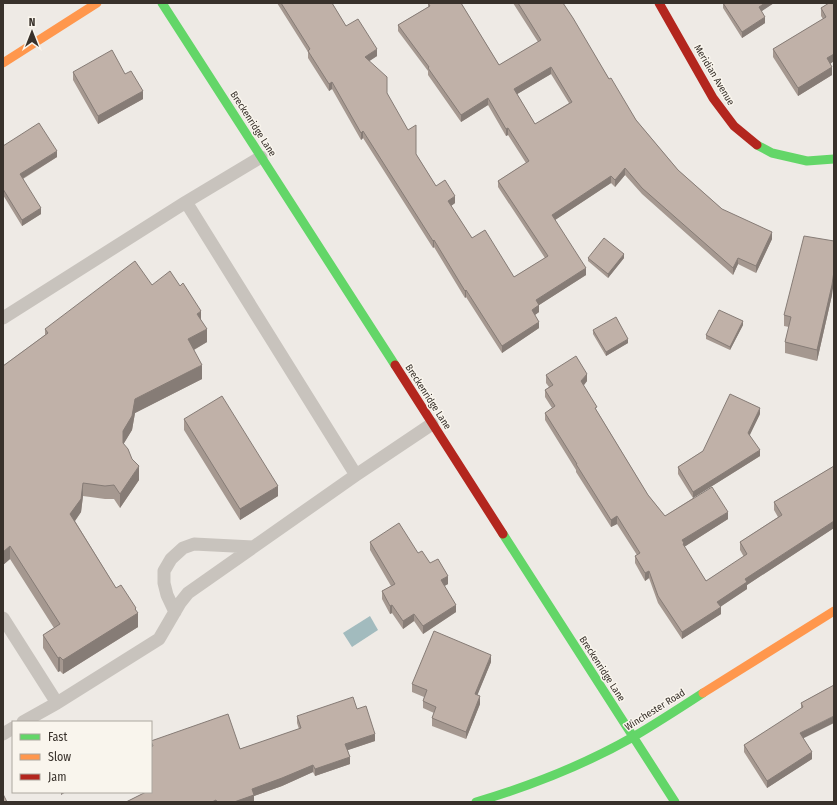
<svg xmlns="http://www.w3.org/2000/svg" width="837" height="805" font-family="'Fira Sans Condensed',sans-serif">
	<rect width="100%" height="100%" fill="#eeeae5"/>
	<path fill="#a2bbbe" d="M370,616L378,630L352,647L343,633Z"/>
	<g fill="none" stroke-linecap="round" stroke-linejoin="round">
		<path stroke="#c8c3bd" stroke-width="13" d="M186,202L356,475
			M3,318L186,202L261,157
			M175,612L167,595L164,583V571L171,559L183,548L194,544L253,547
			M3,618L57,703
			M23,722L57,703L159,639L180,603L188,593L356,475L432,424
			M3,734L13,728"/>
		<path stroke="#63d668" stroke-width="9" d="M162,3L395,365
			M757,145L772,153L807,161L834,159
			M503,534L675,802
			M476,802C530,786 584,765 633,737C657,723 680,708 703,693"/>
		<path stroke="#ff974d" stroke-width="9" d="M3,63L97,3
			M703,693L834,611"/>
		<path stroke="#b3261e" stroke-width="9" d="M659,3L713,98L734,126L757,145
			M395,365L503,534"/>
	</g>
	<path fill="#a59890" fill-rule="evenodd" d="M277,3H332L346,26L377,56L369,61L387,93L416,154L436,186L455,203L451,206L472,238L514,277L545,258L498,187V181L526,163L508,135L506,136L488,105L461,122L428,75V71L398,31V25L428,7V3H461L499,65L538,42L513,3H563L609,79L636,120L678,170L722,209L772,239L756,273L738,264L733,275L642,194L625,175L615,187L611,183L555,220L586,275L539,305V312L535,315L539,328L502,353L466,297L465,298L434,247L433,248L363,138L361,140L332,89L329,91L308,58V52ZM551,74L569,103L535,124L517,94Z
		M723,3H774L761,11L765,23L742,38L723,8Z
		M829,3L834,61L830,64L832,75L798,96L773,57V49L823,19L821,16V8Z
		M73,72L125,74L143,99L98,124L73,80Z
		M3,146L57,157L23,179L41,214L22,226L3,195Z
		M588,258H624L608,278L588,261Z
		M152,285L201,320L207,342L194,350L202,379L135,413L132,430L123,444L139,480L120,508L114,499H105L83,496L81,512L75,521L116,588L136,612L138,627L63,674L60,671L58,672L43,648V635L54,628L10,559L3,565V366L45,335V329Z
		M832,295L817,361L785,353V342L789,327L784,326V315Z
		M743,325L730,350L706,339V335Z
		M593,330L628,343L606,356L593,334Z
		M546,375L587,381L583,386L597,411L648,495L665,516L693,498L678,474V467L760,414L749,435L760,456L693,498L728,519L684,547L706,581L744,557L740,550V542L778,517L774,510V502L834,466V528L747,585V589L720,607L721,614L682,639L658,603L649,578L645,581L635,563V556L637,555L617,524L611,527L576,472V470L545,420V413L552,408L545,397V390L549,387L546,383Z
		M184,419L278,496L240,520L184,430Z
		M370,542L418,553L430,563L448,584L444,586L456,612L423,634L414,621L403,629L392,613L390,614L382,599V591L391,586L370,550Z
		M491,662L477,695L480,704L466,739L432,726V718L434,713L423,708V701L424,697L412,692V684Z
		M828,688L803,739L812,759L767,788L744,752V745L801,709V703Z
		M357,709L375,741L348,750L350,764L315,776L313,772L282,786L254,796V802H126L144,793V792H151V741L240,749L299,729L297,723V716Z"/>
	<path fill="#867c76" d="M765,3H774L759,13V7Z
		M765,17V23L742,38V32Z
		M377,49V56L365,64V57Z
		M834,54V61L827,66V58Z
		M551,67V74L514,96V89Z
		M832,67V75L798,96V88Z
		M332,82V89L329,91V84Z
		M143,91V99L98,124V116Z
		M488,98V105L461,122V115Z
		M508,128V135L506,136V129Z
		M363,131V138L361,140V133Z
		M57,151V157L20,180V174Z
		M625,168V175L615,187V180Z
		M611,176V183L552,222V215Z
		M455,196V203L448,208V201Z
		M41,208V214L22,226V220Z
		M772,232V239L756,273V266Z
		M434,240V247L433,248V241Z
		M624,254V258L608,278V274Z
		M738,258V264L733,275V268Z
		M586,268V275L536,307V300Z
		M834,271V282L832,295L817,361V350Z
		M466,290V297L465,298V291Z
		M539,305V312L532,317V310Z
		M201,311V325L197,314Z
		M743,321V325L730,350V347Z
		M539,322V328L502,353V346Z
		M207,329V342L188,353V339Z
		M628,339V343L606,356V352Z
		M202,365V379L135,413L132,430L123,445V431L135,399Z
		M587,374V381L581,389V381Z
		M760,408V414L748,439V433Z
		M760,450V456L693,498V492Z
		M139,466V480L120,508V494Z
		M83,483V496L81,512L70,528V514Z
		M278,486V496L240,520V509Z
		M728,512V519L684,547L683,552L682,540Z
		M617,516V524L611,527V520Z
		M834,521V528L747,585V589L717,609V602L745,579Z
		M10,546V559L3,565V552Z
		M649,571V578L645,581V573Z
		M448,576V584L441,588V580Z
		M392,605V613L390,614V606Z
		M456,605V612L423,634V626Z
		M721,607V614L682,639V632Z
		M136,608V614L138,613V627L63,674V660Z
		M414,614V621L403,629V621Z
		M491,655V662L475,701V694Z
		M60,657V671L58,672V658Z
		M480,696V704L466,739V732Z
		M834,716V723L800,740V733Z
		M375,734V741L345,751V744Z
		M812,752V759L767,788V781Z
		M350,757V764L315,776V769Z
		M313,765V772L282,786L254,796V802H234L252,789Z
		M61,792H66L61,795Z"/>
	<path fill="#c0b1a8" stroke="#867c76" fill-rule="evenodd" d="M281,3H332L346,26L358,19L377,49L365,57L387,77V93L408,130L416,125V154L436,186L445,180L455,196L448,201L472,238L485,230L514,277L548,256L498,181L529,161L508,128L506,129L488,98L461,115L428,68L429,67L398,25L430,6L428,3H461L499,65L541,40L518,3H563L573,18L609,79L611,78L636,120L678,170L722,209L772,232L756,266L738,258L733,268L642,188L625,168L615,180L611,176L552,215L586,268L536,300L539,305L532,310L539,322L502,346L466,290L465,291L434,240L433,241L363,131L361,133L332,82L329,84L308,51L310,49ZM551,67L572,102L535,124L514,89Z
		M723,3H765L759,7L765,17L742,32Z
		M829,3H834V54L827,58L832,67L798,88L773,49L826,17L821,8Z
		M112,50L125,74L131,71L143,91L98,116L73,72Z
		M39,123L57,151L20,174L41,208L22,220L3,189V146Z
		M804,236L834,241V271L832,285L817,350L785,342L791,317L784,315Z
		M604,238L624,254L608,274L588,258Z
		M135,261L152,285L170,271L180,286L183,283L201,311L197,314L207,329L188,339L202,365L135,399L132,416L123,431V443L128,449L132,459L139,466L120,494L114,485L105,486L83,483L81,499L70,514L116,588L121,585L136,608L135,609L138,613L63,660L60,657L58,658L43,635L60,624L10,546L3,552V366L48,333L45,329Z
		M719,310L743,321L730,347L706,335Z
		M616,317L628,339L606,352L593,330Z
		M576,356L587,374L581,381L597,407L595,408L648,495L665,516L712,487L728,512L682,540L684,543L683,544L706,581L747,554L740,542L782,515L774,502L834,466V521L745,579L747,582L717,602L721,607L682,632L658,596L649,571L645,573L635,556L640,553L617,516L611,520L576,464H577L545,413L555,406L545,390L553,385L546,375Z
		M730,394L760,408L748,433L760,450L693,492L678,467L703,451Z
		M222,396L278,486L240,509L184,419Z
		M399,523L418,553L422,551L430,563L438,559L448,576L441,580L456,605L423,626L414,614L403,621L392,605L390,606L382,591L395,584L370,542Z
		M434,631L491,655L475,694L480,696L466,732L432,718L436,707L423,701L427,690L412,684Z
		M834,685V716L800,733L812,752L767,781L744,745L803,707L801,703Z
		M353,697L357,709L366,706L375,734L345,744L350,757L315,769L313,765L282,778L252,789L254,795L234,802H217L216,800L212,802H126L146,792H151V747L153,746L151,741L228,714L240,749L301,728L297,716Z
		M3,794L7,802H3Z"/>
	<g text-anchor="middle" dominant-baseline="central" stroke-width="3" stroke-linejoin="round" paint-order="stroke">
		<g font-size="10" fill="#38312b" stroke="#f9f5ed">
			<text transform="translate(714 75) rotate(59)">Meridian Avenue</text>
			<text transform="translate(253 124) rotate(57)">Breckenridge Lane</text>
			<text transform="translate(428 397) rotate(57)">Breckenridge Lane</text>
			<text transform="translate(602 669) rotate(57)">Breckenridge Lane</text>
			<text transform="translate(655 710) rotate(-32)">Winchester Road</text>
		</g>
	</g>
	<rect width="837" height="805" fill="none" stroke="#38312b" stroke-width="8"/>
	<rect x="12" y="721" width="140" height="72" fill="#f9f5ed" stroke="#aca79f"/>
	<rect x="20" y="734" width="20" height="6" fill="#63d668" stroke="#aca79f"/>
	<text x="48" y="741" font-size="12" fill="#38312b">Fast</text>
	<rect x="20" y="754" width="20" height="6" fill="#ff974d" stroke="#aca79f"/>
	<text x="48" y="761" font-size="12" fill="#38312b">Slow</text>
	<rect x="20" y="774" width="20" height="6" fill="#b3261e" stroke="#aca79f"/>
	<text x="48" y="781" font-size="12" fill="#38312b">Jam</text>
	<g transform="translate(32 32)" stroke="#f9f5ed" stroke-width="3" paint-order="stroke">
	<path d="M0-3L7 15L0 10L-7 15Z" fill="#38312b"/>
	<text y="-6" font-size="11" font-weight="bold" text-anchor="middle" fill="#38312b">N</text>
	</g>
</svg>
